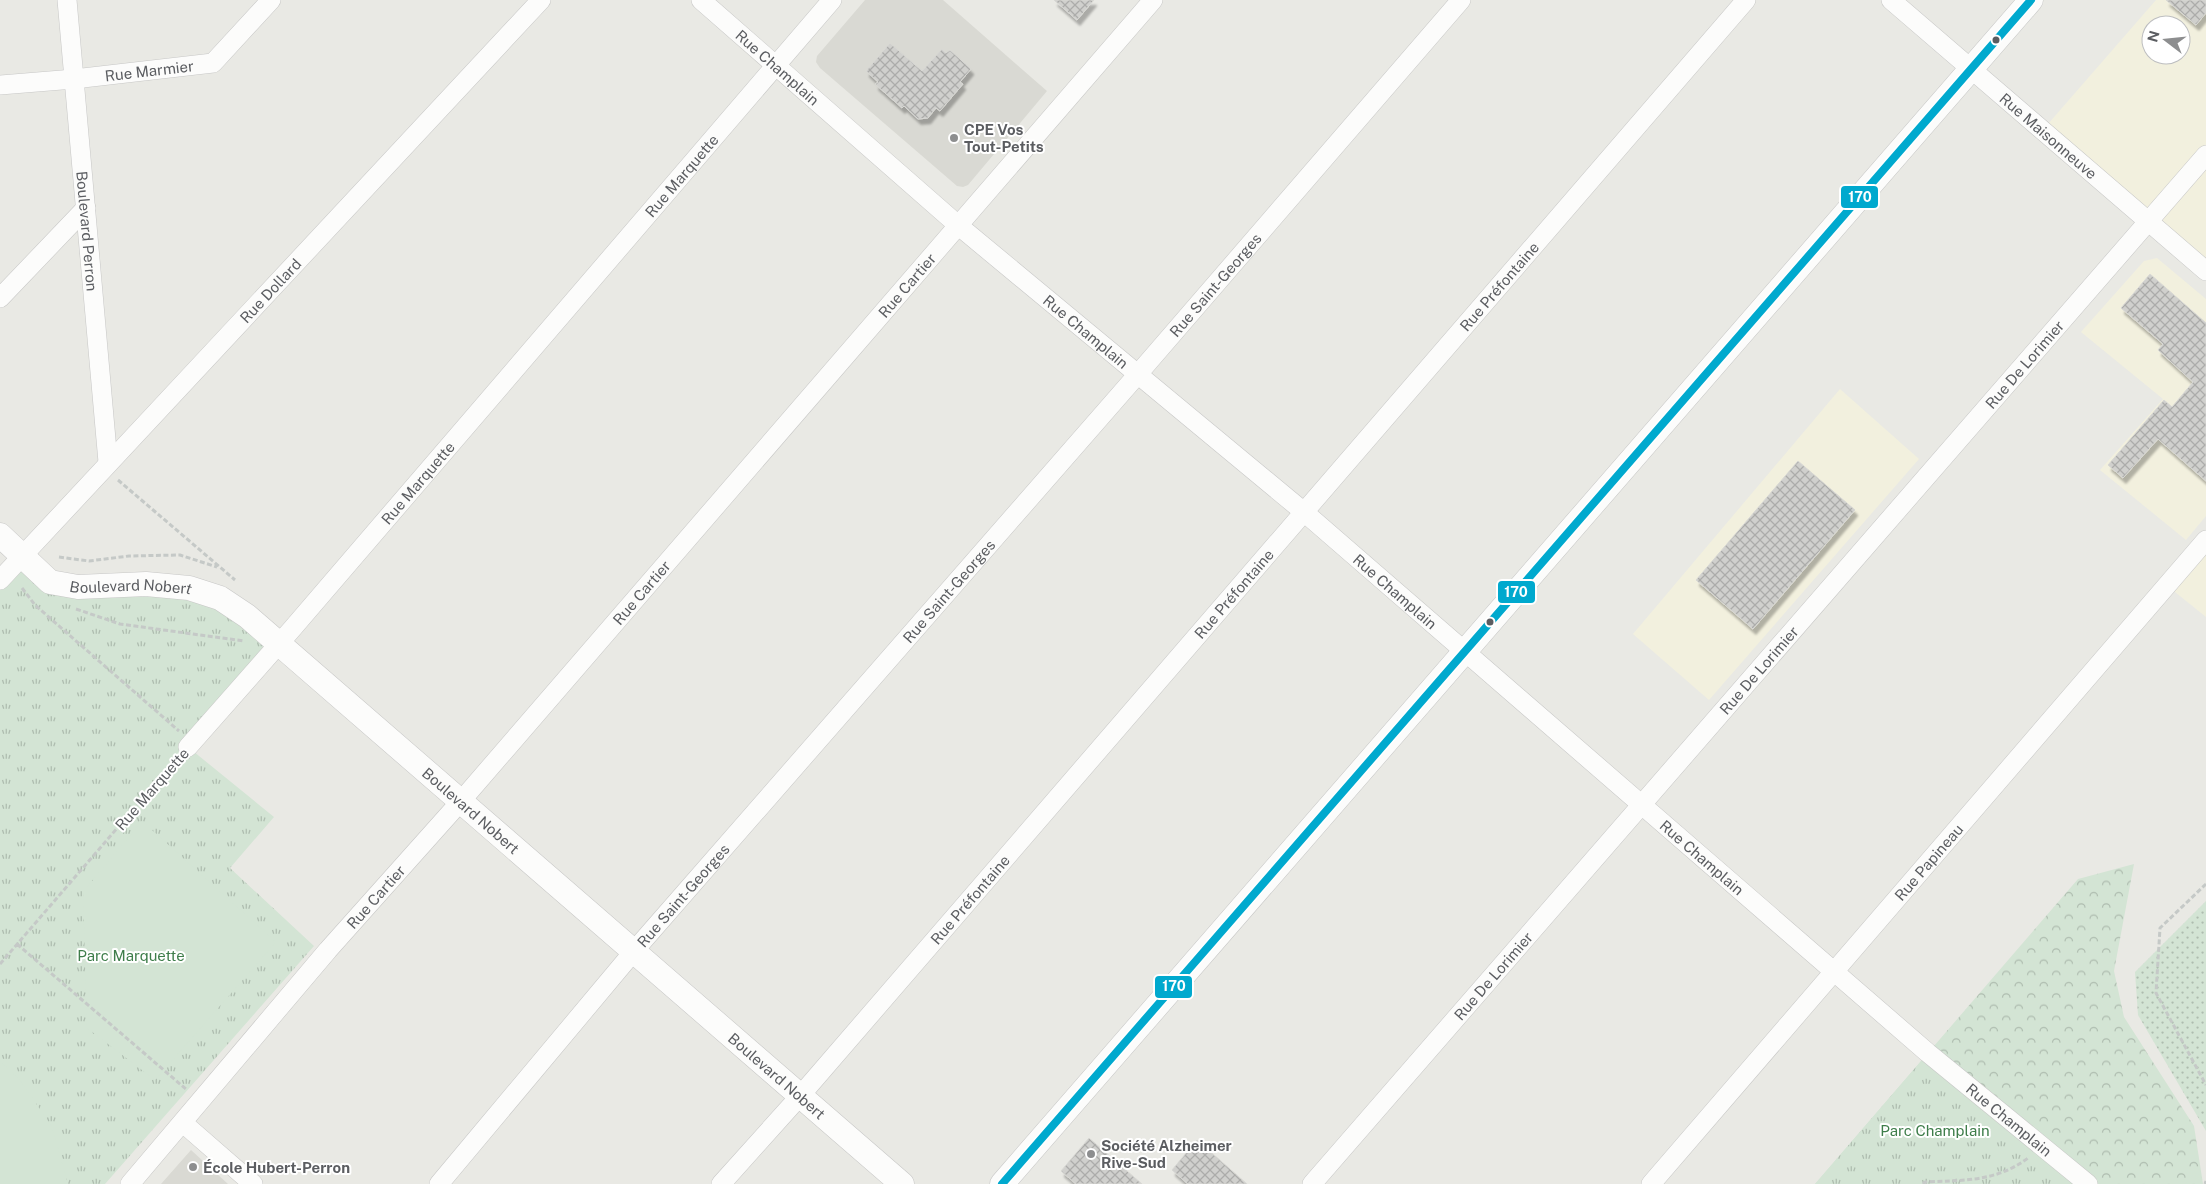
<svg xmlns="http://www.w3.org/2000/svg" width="2206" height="1184" font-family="'Public Sans',sans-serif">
	<defs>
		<pattern id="grass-dots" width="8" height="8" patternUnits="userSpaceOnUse" patternTransform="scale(1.25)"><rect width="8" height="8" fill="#d3e4d4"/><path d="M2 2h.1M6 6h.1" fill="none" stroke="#aebcaf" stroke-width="1.8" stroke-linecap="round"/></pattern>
		<pattern id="forest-crowns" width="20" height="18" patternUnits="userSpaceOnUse" patternTransform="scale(1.25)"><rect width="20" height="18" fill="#d3e4d4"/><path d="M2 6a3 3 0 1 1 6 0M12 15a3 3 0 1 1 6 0" fill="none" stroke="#aebcaf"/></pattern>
		<pattern id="park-tufts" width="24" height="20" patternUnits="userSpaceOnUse" patternTransform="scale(1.25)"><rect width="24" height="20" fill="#d3e4d4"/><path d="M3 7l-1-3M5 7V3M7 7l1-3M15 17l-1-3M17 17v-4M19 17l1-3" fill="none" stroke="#aebcaf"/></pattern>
		<pattern id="building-cross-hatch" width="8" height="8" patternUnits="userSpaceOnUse" patternTransform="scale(1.25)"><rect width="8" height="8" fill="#d0d0cd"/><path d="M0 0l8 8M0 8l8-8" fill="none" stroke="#acacaa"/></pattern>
		<filter id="shadow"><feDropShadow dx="3" dy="5.5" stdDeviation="1" flood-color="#0004"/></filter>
	</defs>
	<rect width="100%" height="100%" fill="#e9e9e4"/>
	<path fill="#f2f0de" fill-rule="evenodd" d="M2156,0H2206V263L2048,124ZM2151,25H2181V55H2151Z
		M2157,258L2206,299V516L2186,540L2100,470L2163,399L2081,332L2144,261Z
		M1840,389L1919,459L1709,700L1633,634Z
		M2206,546V617L2170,588Z"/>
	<path fill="#d9d9d3" d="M865,0H943L1047,91L968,185L963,187L957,186L820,68L816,62L817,56Z
		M191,1150L228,1184H229H161Z"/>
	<path fill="url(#grass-dots)" d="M2206,901V1131L2138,1015L2135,972Z"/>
	<path fill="url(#forest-crowns)" d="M2134,864L2114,971L2124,1017L2194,1126L2203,1184H1815L2078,879Z"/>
	<path fill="url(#park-tufts)" d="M23,556L58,590L173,592L247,616L279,644L188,747L274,817L230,868L314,946L105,1184H0V582Z
		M1928,1053L2088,1184H1815Z"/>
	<path fill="#d3e4d4" d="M142,821L276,942L155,1080L87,1028L83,892Z
		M0,1061L20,1080L52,1127L68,1184H0Z"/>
	<path fill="url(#building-cross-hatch)" stroke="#d8d8d4" filter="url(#shadow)" d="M1054,0H1094L1077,20Z
		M2166,0H2206V13L2196,25Z
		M890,43L922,71L942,49L946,53L950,50L971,69L960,82L963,84L940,111L936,108L928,118L918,119L904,106L902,108L875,84L878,82L866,71Z
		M2150,274L2206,323V481L2158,439L2123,478L2108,465L2164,400L2172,407L2193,382L2158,350L2163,344L2121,308Z
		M1798,461L1855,510L1753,629L1696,580Z
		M1089,1138L1142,1184H1076L1061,1171Z
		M1197,1140L1247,1184H1188L1172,1170Z"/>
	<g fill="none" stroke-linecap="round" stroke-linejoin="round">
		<g stroke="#c7c7c6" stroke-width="20">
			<g id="minor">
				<path id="s1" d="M67,0L108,462"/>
				<path id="s2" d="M701,0L959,226L1304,512L1928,1053L2088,1184"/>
				<path id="s3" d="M1891,0L2206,271"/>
				<path id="s4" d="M0,85L74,79L213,63L271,0"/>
				<path d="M0,298L86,208"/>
				<path id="s5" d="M0,580L541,0"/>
				<path id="s6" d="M188,747L292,629L832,0"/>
				<path d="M183,1123L253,1184"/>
				<path id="s7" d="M130,1184L328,950L461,801L1153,0"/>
				<path id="s8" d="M439,1184L634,951L1138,374L1461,0"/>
				<path id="s9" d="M721,1184L800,1096L1746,0"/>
				<path id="s10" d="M1312,1184L2206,155"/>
				<path id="s11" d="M1651,1184L2206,540"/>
			</g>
		</g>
		<g stroke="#c7c7c6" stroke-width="25">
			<g id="tertiary">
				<path id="s12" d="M0,535L50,582L78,587L146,584L189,588L220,598L247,616L902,1184"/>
				<path d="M1002,1184L2031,0"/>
			</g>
		</g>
		<path stroke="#c5c9c7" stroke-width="3" stroke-dasharray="5 2.5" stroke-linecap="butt" d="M118,480L235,580
			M59,557L89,561L129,556L180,555L217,567
			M22,588L35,605L179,731
			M76,609L120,624L244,641
			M2206,884L2160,928L2156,993L2206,1085
			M17,944L187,1090
			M0,964L176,760
			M1923,1184L1925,1182C1964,1180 1996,1182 2028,1158
			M2205,1184L2206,1181"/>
		<use href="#minor" stroke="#fcfcfb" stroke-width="19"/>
		<use href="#tertiary" stroke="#fcfcfb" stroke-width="24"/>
		<g stroke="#fff" stroke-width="11">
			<path id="bus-1" d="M1002,1184L2031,0"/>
		</g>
		<use href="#bus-1" stroke="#00a9ce" stroke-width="8"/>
	</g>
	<g fill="#5b5d61" stroke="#fff" stroke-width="2">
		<circle cx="1996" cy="40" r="4.5"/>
		<circle cx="1490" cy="622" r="4.5"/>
	</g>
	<g fill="#8d8e8f" stroke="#fff" stroke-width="2">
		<circle cx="954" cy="138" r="5"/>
		<circle cx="1091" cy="1154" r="5"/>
		<circle cx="193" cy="1167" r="5"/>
	</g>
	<g text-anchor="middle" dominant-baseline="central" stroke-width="4" stroke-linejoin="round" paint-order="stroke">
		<g font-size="15" fill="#5b5d61" stroke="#fff">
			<text stroke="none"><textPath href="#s2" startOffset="102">Rue Champlain</textPath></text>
			<text stroke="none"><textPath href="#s4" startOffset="150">Rue Marmier</textPath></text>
			<text stroke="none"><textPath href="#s3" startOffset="208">Rue Maisonneuve</textPath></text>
			<text stroke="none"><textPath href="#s6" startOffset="755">Rue Marquette</textPath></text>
			<text stroke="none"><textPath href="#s1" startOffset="232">Boulevard Perron</textPath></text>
			<text stroke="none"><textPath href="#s8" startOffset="1188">Rue Saint-Georges</textPath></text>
			<text stroke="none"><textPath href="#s7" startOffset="1188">Rue Cartier</textPath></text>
			<text stroke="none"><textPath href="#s9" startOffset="1188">Rue Préfontaine</textPath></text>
			<text stroke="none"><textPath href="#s5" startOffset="396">Rue Dollard</textPath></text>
			<text stroke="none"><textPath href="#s2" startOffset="508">Rue Champlain</textPath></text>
			<text stroke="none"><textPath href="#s10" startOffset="1086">Rue De Lorimier</textPath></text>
			<text stroke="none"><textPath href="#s6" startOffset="350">Rue Marquette</textPath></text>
			<text stroke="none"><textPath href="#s12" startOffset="150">Boulevard Nobert</textPath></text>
			<text stroke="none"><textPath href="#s8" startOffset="782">Rue Saint-Georges</textPath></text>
			<text stroke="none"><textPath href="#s2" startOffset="912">Rue Champlain</textPath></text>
			<text stroke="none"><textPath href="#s7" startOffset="782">Rue Cartier</textPath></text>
			<text stroke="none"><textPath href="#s9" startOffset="782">Rue Préfontaine</textPath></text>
			<text stroke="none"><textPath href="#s10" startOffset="681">Rue De Lorimier</textPath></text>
			<text transform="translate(152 789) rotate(-49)">Rue Marquette</text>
			<text stroke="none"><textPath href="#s12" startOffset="570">Boulevard Nobert</textPath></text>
			<text stroke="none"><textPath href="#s2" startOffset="1318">Rue Champlain</textPath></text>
			<text stroke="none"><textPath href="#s11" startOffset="425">Rue Papineau</textPath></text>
			<text stroke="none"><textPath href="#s8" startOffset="378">Rue Saint-Georges</textPath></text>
			<text stroke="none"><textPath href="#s7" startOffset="378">Rue Cartier</textPath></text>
			<text stroke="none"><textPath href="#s9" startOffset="378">Rue Préfontaine</textPath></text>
			<text stroke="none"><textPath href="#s10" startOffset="276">Rue De Lorimier</textPath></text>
			<text stroke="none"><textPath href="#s12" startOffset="975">Boulevard Nobert</textPath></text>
			<text stroke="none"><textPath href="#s2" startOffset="1722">Rue Champlain</textPath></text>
		</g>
		<g font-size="15" font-weight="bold" fill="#5b5d61" stroke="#fff" text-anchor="start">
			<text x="964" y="129">CPE Vos<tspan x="964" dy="17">Tout-Petits</tspan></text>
			<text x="1101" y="1145">Société Alzheimer<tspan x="1101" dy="17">Rive-Sud</tspan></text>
			<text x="203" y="1167">École Hubert-Perron</text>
		</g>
		<g font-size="15" fill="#3e7d4a" stroke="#fff">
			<text x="131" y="955">Parc Marquette</text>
			<text x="1935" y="1130">Parc Champlain</text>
		</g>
	</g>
	<g stroke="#fff" stroke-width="2">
		<rect x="1840" y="185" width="39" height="24" rx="5" fill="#00a9ce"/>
		<rect x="1497" y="580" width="39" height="24" rx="5" fill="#00a9ce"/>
		<rect x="1154" y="975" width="39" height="24" rx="5" fill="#00a9ce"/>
	</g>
	<g font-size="14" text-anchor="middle" font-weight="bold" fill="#fff">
		<text x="1860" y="202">170</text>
		<text x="1516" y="597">170</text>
		<text x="1174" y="991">170</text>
	</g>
	<g transform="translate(2166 40) rotate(286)"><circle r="24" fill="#ffffff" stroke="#bdbec0"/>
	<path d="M0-4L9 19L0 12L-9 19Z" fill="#8d8e8f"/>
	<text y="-8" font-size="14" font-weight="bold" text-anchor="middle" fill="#5b5d61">N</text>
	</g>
</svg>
